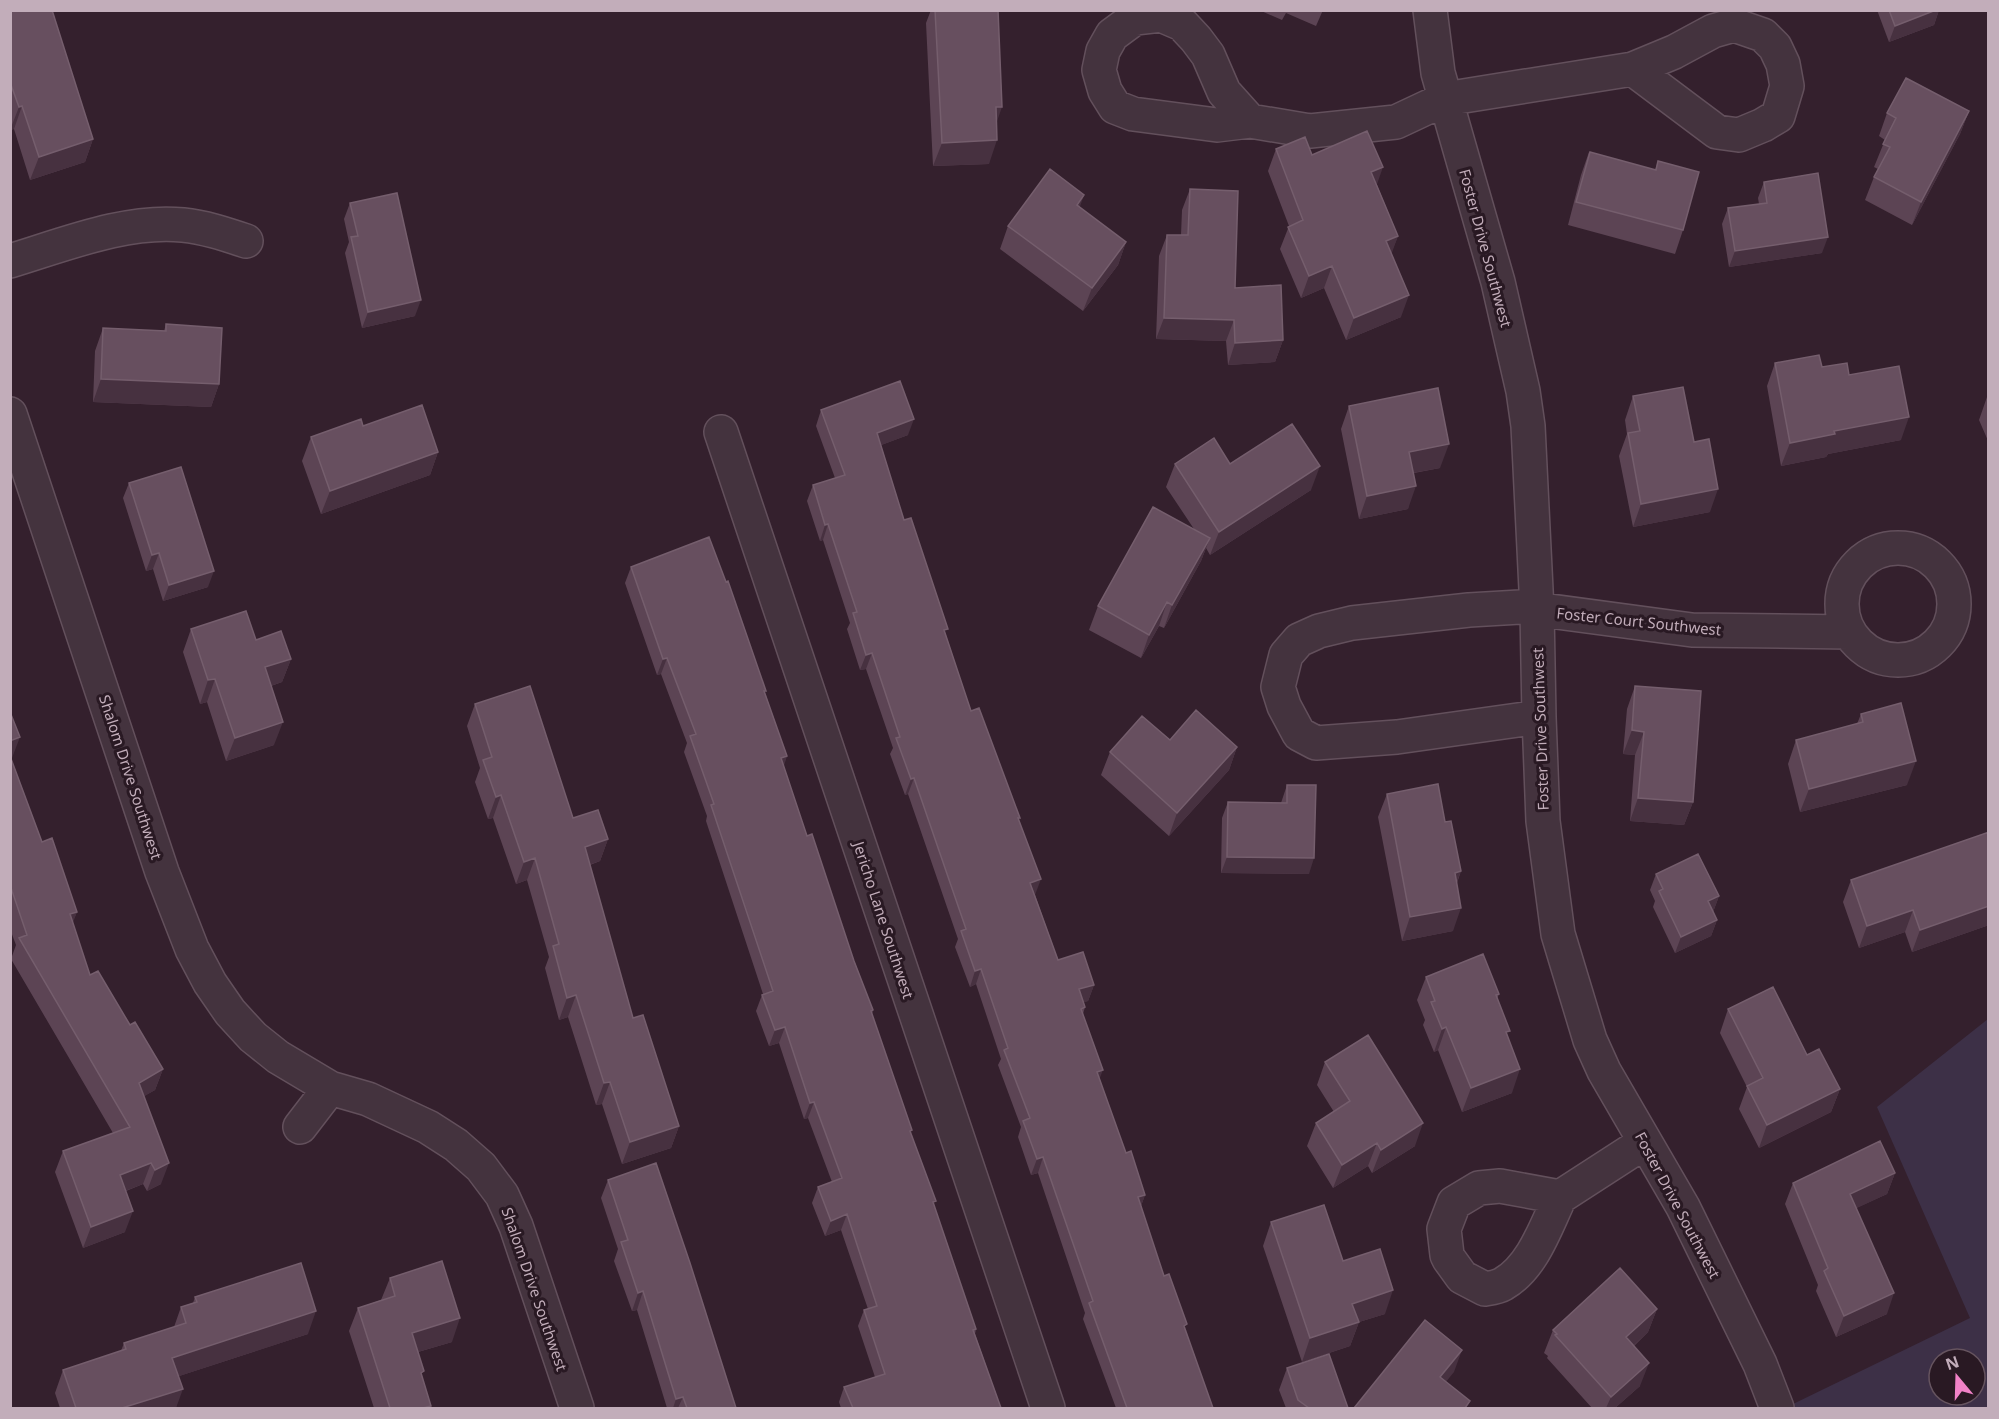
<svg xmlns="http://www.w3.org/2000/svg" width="1999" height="1419" font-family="'Noto Sans',sans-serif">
	<rect width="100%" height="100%" fill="#34202d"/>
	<path fill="#3d3047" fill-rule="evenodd" d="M1988,1019V1408H1792L1791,1405L1970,1318L1877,1107ZM1939,1359H1975V1395H1939Z"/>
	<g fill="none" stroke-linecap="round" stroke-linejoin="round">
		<g stroke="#63505c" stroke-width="36">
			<path id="minor" d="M1430,10L1438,73L1498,282L1523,391L1528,426L1537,610L1539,717L1543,821L1558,934L1590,1040L1604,1071L1683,1207L1760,1364L1777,1408
				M1161,15L1182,24L1196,39L1208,55L1224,92L1250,121L1217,125L1133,114L1115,107L1105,91L1099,70L1103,51L1112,35L1135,18Z
				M1734,25L1763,35L1775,47L1783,64L1787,86L1778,116L1763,125L1739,135L1717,132L1633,69L1674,52L1713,31Z
				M1250,121L1310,131L1396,122L1445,99L1633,69
				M10,261C63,245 127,219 183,225C204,227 225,234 246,241
				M10,414L162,872L192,949L210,983L230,1012L253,1037L278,1057L330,1088L368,1099L428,1127L456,1145L481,1167L502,1195L516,1226L577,1408
				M721,432L1048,1408
				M1842 604a56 56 0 1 1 112 0a56 56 0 1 1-112 0Z
				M1539,717L1397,737L1316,743L1299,734L1284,706L1278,687L1286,655L1299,640L1319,631L1352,623L1469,610L1520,607L1692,630L1849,632
				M300,1127L330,1088
				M1500,1186L1560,1197C1546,1226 1533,1267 1503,1284C1498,1287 1491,1288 1485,1289L1462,1277L1449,1259L1447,1255L1444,1229L1454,1203L1479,1188Z
				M1560,1197L1645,1142"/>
		</g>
		<use href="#minor" stroke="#44333e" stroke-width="33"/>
	</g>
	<path fill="#5c4454" d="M10,10L93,139L85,162L30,180L14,129L10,130Z
		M931,10H998L989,164L933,166L926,23Z
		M1259,10H1323L1316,26L1286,13L1282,20Z
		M1877,10H1939L1934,25L1889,42Z
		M1969,111L1960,134L1912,225L1865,200L1874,177L1878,169L1874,167L1885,140L1879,136L1887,113Z
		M1276,149L1312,155L1377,185L1398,236L1391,253L1401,317L1346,340L1324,288L1301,298L1280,249L1289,226L1268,171Z
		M1589,152L1655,170L1658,161L1683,230L1675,254L1568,225L1581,175Z
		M1764,182L1822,253L1729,267L1722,224L1728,208L1759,204L1758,198Z
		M1190,189L1235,288L1283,340L1275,362L1228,365L1226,341L1156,339L1159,256L1167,235H1181L1182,210Z
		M350,203L415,316L362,328L345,253L349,242L344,219Z
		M1079,207L1126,242L1118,265L1083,311L1000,249L1008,226Z
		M166,324L219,384L211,407L93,402L95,351L103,328L164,331Z
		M1775,363L1822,367L1849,375L1901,440L1828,454L1826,457L1781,466L1767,386Z
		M1633,396L1694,442L1710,512L1633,527L1619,456L1627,434L1625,420Z
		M1987,397H1989V443L1979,420Z
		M1349,406L1440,468L1414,473L1408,509L1359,519L1341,429Z
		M821,410L908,435L881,445L904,520L946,635L971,711L1019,821L1035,895L1058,960L1094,985L1088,1001L1083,1002L1085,1007L1083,1014L1099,1080L1126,1153L1145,1195L1141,1206L1164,1276L1185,1330L1213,1408H1116L1083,1319L1085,1313L1038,1173L1031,1175L1018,1137L1021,1127L998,1065L1001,1059L976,984L970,987L955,947L958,939L908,794L905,795L890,754L893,748L866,669L860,670L847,629L850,623L823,540L820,541L807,501L813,485L835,478L816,426Z
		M363,426L438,452L430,475L321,514L302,461L311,437Z
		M1175,464H1230L1311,490L1210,555L1206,548L1201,561L1164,628L1159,626L1141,658L1089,630L1098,606L1194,529L1166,487Z
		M129,483L208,587L163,601L153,569L146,571L123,498Z
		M631,567L765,693L787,756L783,766L807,836L873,1010L872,1014L934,1205L976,1329L975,1334L1001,1408H841L839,1402L844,1387L875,1377L858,1326L864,1310L868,1309L841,1230L825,1236L812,1203L818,1187L832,1182L808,1118L804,1119L779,1043L769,1046L756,1011L762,995L763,994L706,821L707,816L684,752L687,743L661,674L657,675L625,583Z
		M191,629L256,640L291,659L282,682L271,686L274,745L226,761L207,702L200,704L183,652Z
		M1635,686L1693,802L1684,825L1630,821L1635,755L1623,754L1627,709Z
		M475,704L573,818L608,839L600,861L590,865L633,1018L679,1126L671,1148L622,1164L602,1104L596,1105L568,1017L559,1020L545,968L549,957L527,880L516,884L493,818L488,819L475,782L480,768L467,726Z
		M10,712L11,758L42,842L77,912L72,923L90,975L130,1025L163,1069L155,1090L144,1096L161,1184L147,1191L143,1184L126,1191L125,1232L83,1248L55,1172L63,1151L113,1133L11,959L16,945L10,929Z
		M1861,714L1907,785L1800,812L1788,764L1796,740L1857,724Z
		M1237,747L1229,770L1169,836L1101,775L1110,752Z
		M1287,785L1309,874L1221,873L1222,818L1228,802L1281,803Z
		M1387,794L1445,822L1461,871L1457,883L1453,931L1402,941L1378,817Z
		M1989,832V925L1912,952L1905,932L1859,948L1843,902L1851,880Z
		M1656,874L1719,896L1713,912L1717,920L1711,936L1675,953L1653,907L1655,901L1650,890Z
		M1426,977L1499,994L1497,999L1508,1037L1512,1093L1462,1112L1438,1050L1434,1052L1423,1025L1425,1020L1417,1000Z
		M1728,1009L1807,1055L1840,1089L1831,1112L1759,1148L1739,1109L1747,1087L1720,1033Z
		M1325,1062L1415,1146L1372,1173L1368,1166L1333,1188L1307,1146L1316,1123L1334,1112L1317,1085Z
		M1895,1173L1887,1194L1856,1208L1887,1314L1836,1337L1816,1291L1818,1285L1785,1204L1793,1183Z
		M608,1180L736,1408H667L637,1310L632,1311L614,1261L618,1249L601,1198Z
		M1271,1222L1343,1261L1385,1314L1359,1322L1350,1346L1302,1362L1263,1246Z
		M390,1278L452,1342L418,1352L422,1377L431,1406L430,1408H374L349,1331L358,1308L381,1300Z
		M195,1297L308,1334L179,1376L176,1408H60L55,1393L63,1370L121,1351L124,1343L174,1327L181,1307L193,1303Z
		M1657,1309L1648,1332L1634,1346L1640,1386L1615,1408H1592L1547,1358L1548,1356L1544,1353L1553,1330Z
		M1287,1368L1348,1408H1286L1279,1390Z"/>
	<path fill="#473140" d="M1936,10H1939L1934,25L1889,42L1895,26Z
		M22,106L14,129L10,130L19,107Z
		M996,107H1002L994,130Z
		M1969,111L1960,134L1912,225L1921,202Z
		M93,139L85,162L30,180L39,157Z
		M997,140L989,164L933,166L942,143Z
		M1383,167L1375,190L1371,172Z
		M1084,195L1076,218L1077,205Z
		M1398,236L1390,258L1386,241Z
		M1828,237L1822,253L1729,267L1735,251Z
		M1126,242L1118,265L1083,311L1092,288Z
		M1332,266L1324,288L1301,298L1309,276Z
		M1409,295L1401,317L1346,340L1354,318Z
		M421,300L415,316L362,328L368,312Z
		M1164,318L1234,320L1226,341L1156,339Z
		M1283,340L1275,362L1228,365L1235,343Z
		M101,379L219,384L211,407L93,402Z
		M1909,417L1901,440L1828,454L1826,457L1781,466L1790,443L1834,431Z
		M914,419L908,435L871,449L877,433Z
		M1449,444L1440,468L1401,475L1409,452Z
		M438,452L430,475L321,514L330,491Z
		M1320,466L1311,490L1210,555L1219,532Z
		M1416,486L1408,509L1359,519L1367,496Z
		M1718,489L1710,512L1633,527L1641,504Z
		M828,524L823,540L820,541L825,525Z
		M1210,538L1201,561L1164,628L1172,605Z
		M159,553L153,569L146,571L152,555Z
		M214,571L208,587L163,601L169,585Z
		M1167,602L1159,626L1141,658L1149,635Z
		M872,653L866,669L860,670L866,655Z
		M667,658L661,674L657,675L663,659Z
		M291,659L282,682L256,691L265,667Z
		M215,679L207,702L200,704L208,680Z
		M283,722L274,745L226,761L235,738Z
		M1632,730L1644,732L1635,755L1623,754Z
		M20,737L12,758L10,759V741Z
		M1237,747L1229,770L1169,836L1177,813Z
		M787,756L782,772L781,758Z
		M1916,761L1907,785L1800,812L1809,789Z
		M914,778L908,794L905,795L911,779Z
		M501,795L493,818L488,819L496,797Z
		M1638,798L1693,802L1684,825L1630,821Z
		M608,839L600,861L577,869L585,847Z
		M1227,857L1314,858L1309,874L1221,873Z
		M535,858L527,880L516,884L524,862Z
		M1461,871L1452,894L1455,873Z
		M1041,879L1035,895L1030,883Z
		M1719,896L1713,912L1708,901Z
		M1989,906V925L1912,952L1920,930Z
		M1461,908L1453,931L1402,941L1410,917Z
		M1913,910L1905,932L1859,948L1867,926Z
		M77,912L69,933L70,914Z
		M1717,920L1711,936L1675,953L1681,937Z
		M981,969L976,984L970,987L975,971Z
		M1094,985L1088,1001L1074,1005L1079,989Z
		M576,995L568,1017L559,1020L567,998Z
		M785,1027L779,1043L769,1046L775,1030Z
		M1446,1027L1438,1050L1434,1052L1442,1029Z
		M163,1069L155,1090L131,1104L139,1083Z
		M1520,1069L1512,1093L1462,1112L1471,1088Z
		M1103,1070L1097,1085V1072Z
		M610,1082L602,1104L596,1105L604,1083Z
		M1840,1089L1831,1112L1759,1148L1767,1125Z
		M814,1102L808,1118L804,1119L810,1103Z
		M1423,1123L1415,1146L1372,1173L1381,1150Z
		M679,1126L671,1148L622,1164L630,1142Z
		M1377,1143L1368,1166L1333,1188L1342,1165Z
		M1043,1157L1038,1173L1031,1175L1037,1159Z
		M151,1163L143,1184L112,1196L120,1175Z
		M169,1163L161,1184L147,1191L155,1170Z
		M1895,1173L1887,1194L1842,1215L1850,1194Z
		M1145,1195L1139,1211L1138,1197Z
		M133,1211L125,1232L83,1248L91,1227Z
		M847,1214L841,1230L825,1236L831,1221Z
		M1393,1290L1385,1314L1359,1322L1350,1346L1302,1362L1310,1338L1352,1304Z
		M643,1291L637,1310L632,1311L638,1293Z
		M1894,1293L1887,1314L1836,1337L1844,1316Z
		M1657,1309L1648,1332L1618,1360L1626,1337Z
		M316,1311L308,1334L164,1381L172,1358Z
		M460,1318L452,1342L404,1356L412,1333Z
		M1462,1350L1454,1372L1432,1399L1440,1377Z
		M1649,1363L1640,1386L1615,1408H1606L1611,1397Z
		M183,1389L176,1408H122Z
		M683,1397L678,1408H673L676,1399Z"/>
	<path fill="#674f5f" stroke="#755e6d" stroke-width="1.5" d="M10,10H52L93,139L39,157L22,106L19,107L10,82Z
		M935,10H998L1002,107H996L997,140L942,143Z
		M1889,10H1936L1895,26Z
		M1906,78L1969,111L1921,202L1874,177L1890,147L1883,144L1896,118L1887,113Z
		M1367,131L1383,167L1371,172L1398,236L1386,241L1409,295L1354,318L1332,266L1309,276L1288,227L1303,220L1276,149L1305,137L1312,155Z
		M1590,152L1656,170L1658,161L1699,172L1683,230L1576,202Z
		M1050,169L1084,195L1077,205L1126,242L1092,288L1008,226Z
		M1818,173L1828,237L1735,251L1728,208L1767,203L1764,182Z
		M1190,189L1238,191L1235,288L1281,285L1283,340L1235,343L1234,320L1164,318L1167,235H1188Z
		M397,193L421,300L368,312L351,237L358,236L350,203Z
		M166,324L222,328L219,384L101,379L103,328L166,331Z
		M1819,355L1822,367L1847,363L1849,375L1899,366L1909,417L1834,431L1835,434L1790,443L1775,363Z
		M900,381L914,419L877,433L904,520L911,518L948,629L944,630L971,711L979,708L1020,818H1018L1041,879L1030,883L1058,960L1083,952L1094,985L1079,989L1085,1007L1081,1009L1103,1070L1097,1072L1126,1153L1131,1151L1145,1195L1138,1197L1164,1276L1169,1274L1187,1324L1184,1326L1213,1408H1127L1089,1303L1093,1301L1043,1157L1037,1159L1023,1121L1030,1118L1004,1050L1008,1048L981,969L975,971L961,931L966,929L914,778L911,779L896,738L900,737L872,653L866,655L853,613L857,612L828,524L825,525L813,485L845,475L821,410Z
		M1683,387L1694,442L1709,439L1718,489L1641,504L1628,433L1640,431L1633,396Z
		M1438,388L1449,444L1409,452L1416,486L1367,496L1349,406Z
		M422,405L438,452L330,491L311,437L361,419L363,426Z
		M1292,424L1320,466L1219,532L1175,464L1214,438L1230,464Z
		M181,467L214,571L169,585L159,553L152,555L129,483Z
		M1153,507L1210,538L1172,605L1167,602L1149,635L1098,606Z
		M709,537L726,582L728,581L766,691H764L787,756L781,758L807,836L812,834L854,961L873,1010L871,1011L912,1130L910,1131L936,1201L933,1202L976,1329L973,1330L1001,1408H853L844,1387L885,1374L864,1310L877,1306L847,1214L831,1221L818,1187L842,1178L814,1102L810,1103L785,1027L775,1030L762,995L773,991L711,805L714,804L690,736L696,734L667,658L663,659L631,567Z
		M246,611L256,640L281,631L291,659L265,667L283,722L235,738L215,679L208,680L191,629Z
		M530,686L573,818L598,810L608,839L585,847L633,1018L643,1015L679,1126L630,1142L610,1082L604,1083L576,995L567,998L553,946L559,944L535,858L524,862L501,795L496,797L483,760L492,757L475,704Z
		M1635,686L1701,691L1693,802L1638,798L1644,732L1632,730Z
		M1901,703L1916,761L1809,789L1796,740L1863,722L1861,714Z
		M1196,710L1237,747L1177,813L1110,752L1142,716L1170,740Z
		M10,712L20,737L10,741Z
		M10,756L42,842L52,838L77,912L70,914L90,975L98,971L130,1025L135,1022L163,1069L139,1083L169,1163L155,1170L151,1163L120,1175L133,1211L91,1227L63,1151L130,1127L19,938L27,935L10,885Z
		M1438,784L1445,822L1451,821L1461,871L1455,873L1461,908L1410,917L1387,794Z
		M1287,785H1316L1314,858L1227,857L1228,802L1287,803Z
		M1989,832V906L1920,930L1913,910L1867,926L1851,880Z
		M1698,854L1719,896L1708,901L1717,920L1681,937L1659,891L1663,889L1656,874Z
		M1483,954L1499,994L1496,995L1510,1031L1506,1032L1520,1069L1471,1088L1446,1027L1442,1029L1431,1002L1435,1001L1426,977Z
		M1773,987L1807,1055L1819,1049L1840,1089L1767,1125L1747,1086L1763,1078L1728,1009Z
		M1368,1035L1423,1123L1381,1150L1377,1143L1342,1165L1316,1123L1350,1101L1325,1062Z
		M1880,1141L1895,1173L1850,1194L1894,1293L1844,1316L1824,1271L1828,1268L1793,1183Z
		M656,1163L690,1263L736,1408H687L683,1397L676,1399L643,1291L638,1293L621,1242L628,1240L608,1180Z
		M1324,1205L1343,1261L1380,1249L1393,1290L1352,1304L1359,1322L1310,1338L1271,1222Z
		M442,1261L460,1318L412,1333L424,1371L421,1373L431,1406L423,1408H390L358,1308L395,1296L390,1278Z
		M301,1263L316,1311L172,1358L183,1389L122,1408H76L63,1370L126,1349L124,1343L186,1323L181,1307L197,1302L195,1297Z
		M1620,1268L1657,1309L1626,1337L1649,1363L1611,1397L1555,1335L1557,1334L1553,1330Z
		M1425,1320L1462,1350L1440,1377L1470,1401L1465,1408H1354Z
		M1329,1354L1348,1408H1309L1298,1400L1287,1368Z"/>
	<g text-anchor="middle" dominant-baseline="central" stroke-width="6" stroke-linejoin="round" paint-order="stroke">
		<g font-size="15" fill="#c2adba" stroke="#291923">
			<text transform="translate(1486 248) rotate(75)">Foster Drive Southwest</text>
			<text transform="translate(1639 621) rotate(6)">Foster Court Southwest</text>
			<text transform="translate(1540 729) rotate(-92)">Foster Drive Southwest</text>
			<text transform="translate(131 777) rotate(72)">Shalom Drive Southwest</text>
			<text transform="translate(884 920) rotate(72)">Jericho Lane Southwest</text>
			<text transform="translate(1678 1205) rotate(62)">Foster Drive Southwest</text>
			<text transform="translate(535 1289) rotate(71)">Shalom Drive Southwest</text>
		</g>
	</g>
	<rect width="1999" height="1419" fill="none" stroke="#c2adba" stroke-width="24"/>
	<g transform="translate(1957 1377) rotate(341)"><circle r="28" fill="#291923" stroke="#66545f" stroke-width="1.5"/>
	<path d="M0-4.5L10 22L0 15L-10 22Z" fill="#f182c7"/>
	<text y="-9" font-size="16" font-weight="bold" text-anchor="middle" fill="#c2adba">N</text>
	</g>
</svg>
